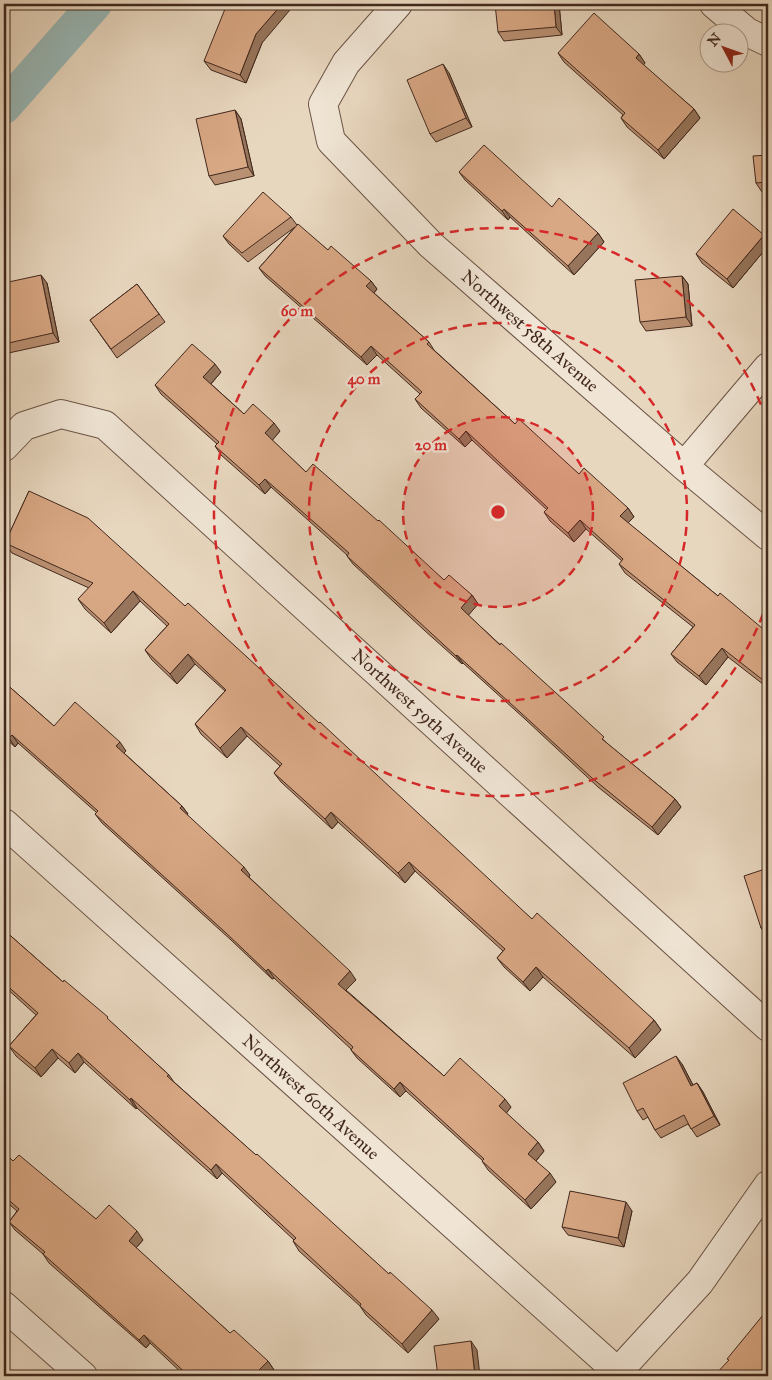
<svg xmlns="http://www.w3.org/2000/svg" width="772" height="1380" font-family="'IM FELL Great Primer',serif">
	<rect width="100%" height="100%" fill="#e8d7bf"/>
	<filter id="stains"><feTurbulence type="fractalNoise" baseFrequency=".004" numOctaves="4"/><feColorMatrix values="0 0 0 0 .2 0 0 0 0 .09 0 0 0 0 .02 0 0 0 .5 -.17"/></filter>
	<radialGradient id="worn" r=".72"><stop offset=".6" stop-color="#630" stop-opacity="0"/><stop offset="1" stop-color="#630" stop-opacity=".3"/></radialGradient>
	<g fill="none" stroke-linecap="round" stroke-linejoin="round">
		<path stroke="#98b8b7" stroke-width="34" d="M4,107L95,4"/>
		<g stroke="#6b5446" stroke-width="30">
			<path id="street" d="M398,4L346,63L323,104L331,141L431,245L684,466L768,536
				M714,4L747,32L768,42
				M4,447L24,426L61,414L105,425L768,1027
				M684,466L768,367
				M4,823L618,1372
				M4,1306L83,1376
				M614,1376L700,1282L768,1185"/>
		</g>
		<use href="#street" stroke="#f0e5d5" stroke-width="28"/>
	</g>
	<path fill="#ba9072" stroke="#41281d" d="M559,4L562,35L504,41L498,32Z
		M262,43L246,83L211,70L204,61Z
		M558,53L639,54L645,63L643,65L694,109L700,118L664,159L627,127L621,118L623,115L564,62Z
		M449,73L472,127L436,142L430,134Z
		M235,110L241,119L254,176L215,185L209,176Z
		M768,155V191L762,192L756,183Z
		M459,172L552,207L598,233L604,242L574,275L510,217L508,220L465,180Z
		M291,217L297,225L328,250L371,281L377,289L374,293L429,342L434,350L515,424L579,474L628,508L634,517L628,523L718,596L768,633V688L728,657L706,685L677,662L671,654L693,627L625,573L619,564L622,561L586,529L574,542L550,521L544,512L547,510L472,440L465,447L421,408L415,399L420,394L377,355L367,365L265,276L259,268L295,227L248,262L229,244L223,236Z
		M768,240V246L733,288L702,263L696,254Z
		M682,276L688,284L692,326L646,331L640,322Z
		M4,283H47L59,342L4,354Z
		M137,284L165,322L117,358L90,320Z
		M221,372L211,384L244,414L280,431L272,440L306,472L444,580L472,595L478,604L468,615L609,745L675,799L681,807L658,835L598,787L526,720L463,663L462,664L424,630L353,564L347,556V555L271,487L265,494L221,455L215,446L217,444L161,394L155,385Z
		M29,491L532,919L654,1020L661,1030L635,1058L543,977L530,991L504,967L497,958L503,951L415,871L405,883L338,822L332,829L281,782L274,773L280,766L247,736L227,758L201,734L195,724L225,691L195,664L177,684L152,660L145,650L167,626L140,601L111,633L85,609L78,599L89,588L12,553L5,543Z
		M4,682L54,726L126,751L124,753L182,806L188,814L187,815L250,875L249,877L356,980L346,990L444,1076L511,1107L506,1113L538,1142L544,1151L536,1161L556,1182L531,1209L488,1170L482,1161H483L406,1091L400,1097L357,1058L351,1050V1049L274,978L272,979L231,940L102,823L95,814L97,813L18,743L15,747L4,737Z
		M768,868V936H767L761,928Z
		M4,930L63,982L112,1023L169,1075L174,1082L439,1319L408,1353L366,1315L360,1306L299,1251L293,1241L294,1240L222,1173L217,1179L137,1108L136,1109L84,1062L75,1073L58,1058L41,1077L16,1056L9,1046L36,1015L4,986Z
		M682,1064L693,1085L697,1083L703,1092L720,1125L697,1137L688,1124L661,1138L655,1130L648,1117L643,1120L637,1111Z
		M4,1152L13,1161L96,1219L143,1240L136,1248L230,1333L268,1361L274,1370L267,1376H185L150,1343L146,1348L49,1263L43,1254L15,1230L9,1222L17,1211L4,1200Z
		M632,1211L624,1247L568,1235L562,1227Z"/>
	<path fill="#97755c" stroke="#41281d" d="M282,4H295L262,43L246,83L240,75L256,34Z
		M554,4H559L562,35L556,27Z
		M639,54L645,63L642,67L636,58Z
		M443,64L449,73L472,127L466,118Z
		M694,109L700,118L664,159L658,150Z
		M235,110L241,119L254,176L248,167Z
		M504,209L510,217L508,220L502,211Z
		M598,233L604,242L574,275L568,266Z
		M764,235L768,240V246L733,288L727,279Z
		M41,275L47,283L59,342L53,333Z
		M682,276L688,284L692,326L686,317Z
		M371,281L377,289L372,295L366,286Z
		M371,346L377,355L367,365L361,357Z
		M215,364L221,372L209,386L203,377Z
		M274,423L280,431L271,442L265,433Z
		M466,431L472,440L465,447L459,439Z
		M265,479L271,487L265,494L259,485Z
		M628,508L634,517L626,525L620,516Z
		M580,520L586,529L574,542L568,533Z
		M133,591L140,601L111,633L104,623Z
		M472,595L478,604L467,617L461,608Z
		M722,648L728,657L706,685L699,676Z
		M188,654L195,664L177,684L170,674Z
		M457,655L463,663L462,664L456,656Z
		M241,727L247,736L227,758L220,748Z
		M12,735L18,743L15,747L9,738Z
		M120,742L126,751L122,755L116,746Z
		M675,799L681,807L658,835L652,827Z
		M182,806L188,814L186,817L180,808Z
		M331,812L338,822L332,829L325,819Z
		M409,862L415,871L405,883L398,873Z
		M244,867L250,875L247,879L241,870Z
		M536,967L543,977L530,991L523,982Z
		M268,969L274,978L272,979L266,971Z
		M350,971L356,980L344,992L338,984Z
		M654,1020L661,1030L635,1058L629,1048Z
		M52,1049L58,1058L41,1077L35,1068Z
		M78,1053L84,1062L75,1073L69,1063Z
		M676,1056L682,1064L698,1095L691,1086Z
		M400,1082L406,1091L400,1097L394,1089Z
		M697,1083L703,1092L720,1125L714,1116Z
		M131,1098L137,1108L136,1109L130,1100Z
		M505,1099L511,1107L505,1115L499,1106Z
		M538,1142L544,1151L534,1163L528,1154Z
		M216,1164L222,1173L217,1179L211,1170Z
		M550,1173L556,1182L531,1209L525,1200Z
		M626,1202L632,1211L624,1247L618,1238Z
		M137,1231L143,1240L135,1249L129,1241Z
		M432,1310L439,1319L408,1353L402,1344Z
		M144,1335L150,1343L146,1348L139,1340Z
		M471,1341L477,1350L480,1376H475Z
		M268,1361L274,1370L267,1376H261L258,1371Z"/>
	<path fill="#d8a784" stroke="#41281d" d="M227,4H282L256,34L240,75L204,61Z
		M495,4H554L556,27L498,32Z
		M594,13L639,54L636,58L694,109L658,150L621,118L625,113L558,53Z
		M443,64L466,118L430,134L407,80Z
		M235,110L248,167L209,176L196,119Z
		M768,119V136L767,120Z
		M484,145L552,207L559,198L598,233L568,266L504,209L502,211L459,172Z
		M768,155V182L756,183L753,156Z
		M263,192L291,217L242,253L223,236Z
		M733,209L764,235L727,279L696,254Z
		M298,224L328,250L331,246L371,281L366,286L429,342L427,344L515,424L519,419L579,474L584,468L628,508L620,516L718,596L720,593L768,633V684L722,648L699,676L671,654L695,625L619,564L623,559L580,520L568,533L544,512L548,508L466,431L459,439L415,399L422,392L371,346L361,357L259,268Z
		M41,275L53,333L4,344V283Z
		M682,276L686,317L640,322L635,280Z
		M137,284L159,314L111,349L90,320Z
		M192,344L215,364L203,377L244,414L253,404L274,423L265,433L306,472L313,464L378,521L379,520L444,580L449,575L472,595L461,608L500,645L501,643L566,702L604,737L602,739L675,799L652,827L592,778L520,712L457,655L456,656L418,621L347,556L349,553L265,479L259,485L215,446L219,442L155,385Z
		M29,491L88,518L185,606L188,603L319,723L320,722L532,919L537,913L654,1020L629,1048L536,967L523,982L497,958L505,949L409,862L398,873L331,812L325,819L274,773L282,764L241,727L220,748L195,724L226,690L188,654L170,674L145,650L169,624L133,591L104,623L78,599L93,583L5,543Z
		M4,682L54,726L75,702L120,742L116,746L182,806L180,808L244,867L241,870L350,971L338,984L444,1076L460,1058L505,1099L499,1106L538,1142L528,1154L550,1173L525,1200L482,1161L484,1159L400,1082L394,1089L351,1050L353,1047L268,969L266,971L225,932L95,814L98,811L12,735L9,738L4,734Z
		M768,868V925L761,928L744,876Z
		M4,930L63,982L64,980L108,1017L107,1018L169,1075L167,1076L256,1155L257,1154L389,1274L390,1272L432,1310L402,1344L360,1306L361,1304L293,1241L296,1238L216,1164L211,1170L131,1098L130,1100L78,1053L69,1063L52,1049L35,1068L9,1046L38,1013L4,983Z
		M676,1056L691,1086L697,1083L714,1116L691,1129L684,1115L655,1130L643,1108L637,1111L623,1083Z
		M4,1152L13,1161L19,1155L96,1219L109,1205L137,1231L129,1241L230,1333L234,1330L268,1361L258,1371L264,1376H189L144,1335L139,1340L43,1254L45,1252L9,1222L19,1209L4,1196Z
		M570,1191L626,1202L618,1238L562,1227Z
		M768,1309V1376H714L729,1360L727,1359Z
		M471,1341L475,1376H438L434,1346Z"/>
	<circle cx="498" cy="512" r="95" fill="#d62828" fill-opacity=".12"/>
	<g fill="none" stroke="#d62828" stroke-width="2.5" stroke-dasharray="9 6">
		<circle cx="498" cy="512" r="95"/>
		<circle cx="498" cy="512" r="189"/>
		<path d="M768 600A284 284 0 1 1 768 424"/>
	</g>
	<g text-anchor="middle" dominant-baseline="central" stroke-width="4.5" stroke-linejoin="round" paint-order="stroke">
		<g font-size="18" fill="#41281d" stroke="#f0e5d5">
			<text transform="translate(530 331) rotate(41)">Northwest 58th Avenue</text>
			<text transform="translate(420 711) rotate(42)">Northwest 59th Avenue</text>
			<text transform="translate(311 1097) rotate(42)">Northwest 60th Avenue</text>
		</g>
	</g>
	<circle cx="498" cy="512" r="8" fill="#d62828" stroke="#f0e5d5" stroke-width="2.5"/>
	<g font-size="15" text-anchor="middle" font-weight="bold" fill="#d62828" stroke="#f0e5d5" stroke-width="4.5" stroke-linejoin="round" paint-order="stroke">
		<text x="297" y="316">60 m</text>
		<text x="364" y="384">40 m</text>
		<text x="431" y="450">20 m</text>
	</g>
	<rect width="772" height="1380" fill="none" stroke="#e8d7bf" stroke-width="20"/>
	<rect x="5" y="5" width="762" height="1370" fill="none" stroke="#41281d" stroke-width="2.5"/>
	<rect x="10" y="10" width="752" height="1360" fill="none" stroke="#41281d"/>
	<g transform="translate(724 48) rotate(311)"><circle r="24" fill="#f0e5d5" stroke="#aa998b"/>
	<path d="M0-4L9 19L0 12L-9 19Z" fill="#8f2418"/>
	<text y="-8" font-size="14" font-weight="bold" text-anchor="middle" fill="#41281d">N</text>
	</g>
	<rect width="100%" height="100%" filter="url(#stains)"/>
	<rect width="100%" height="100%" fill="url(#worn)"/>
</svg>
